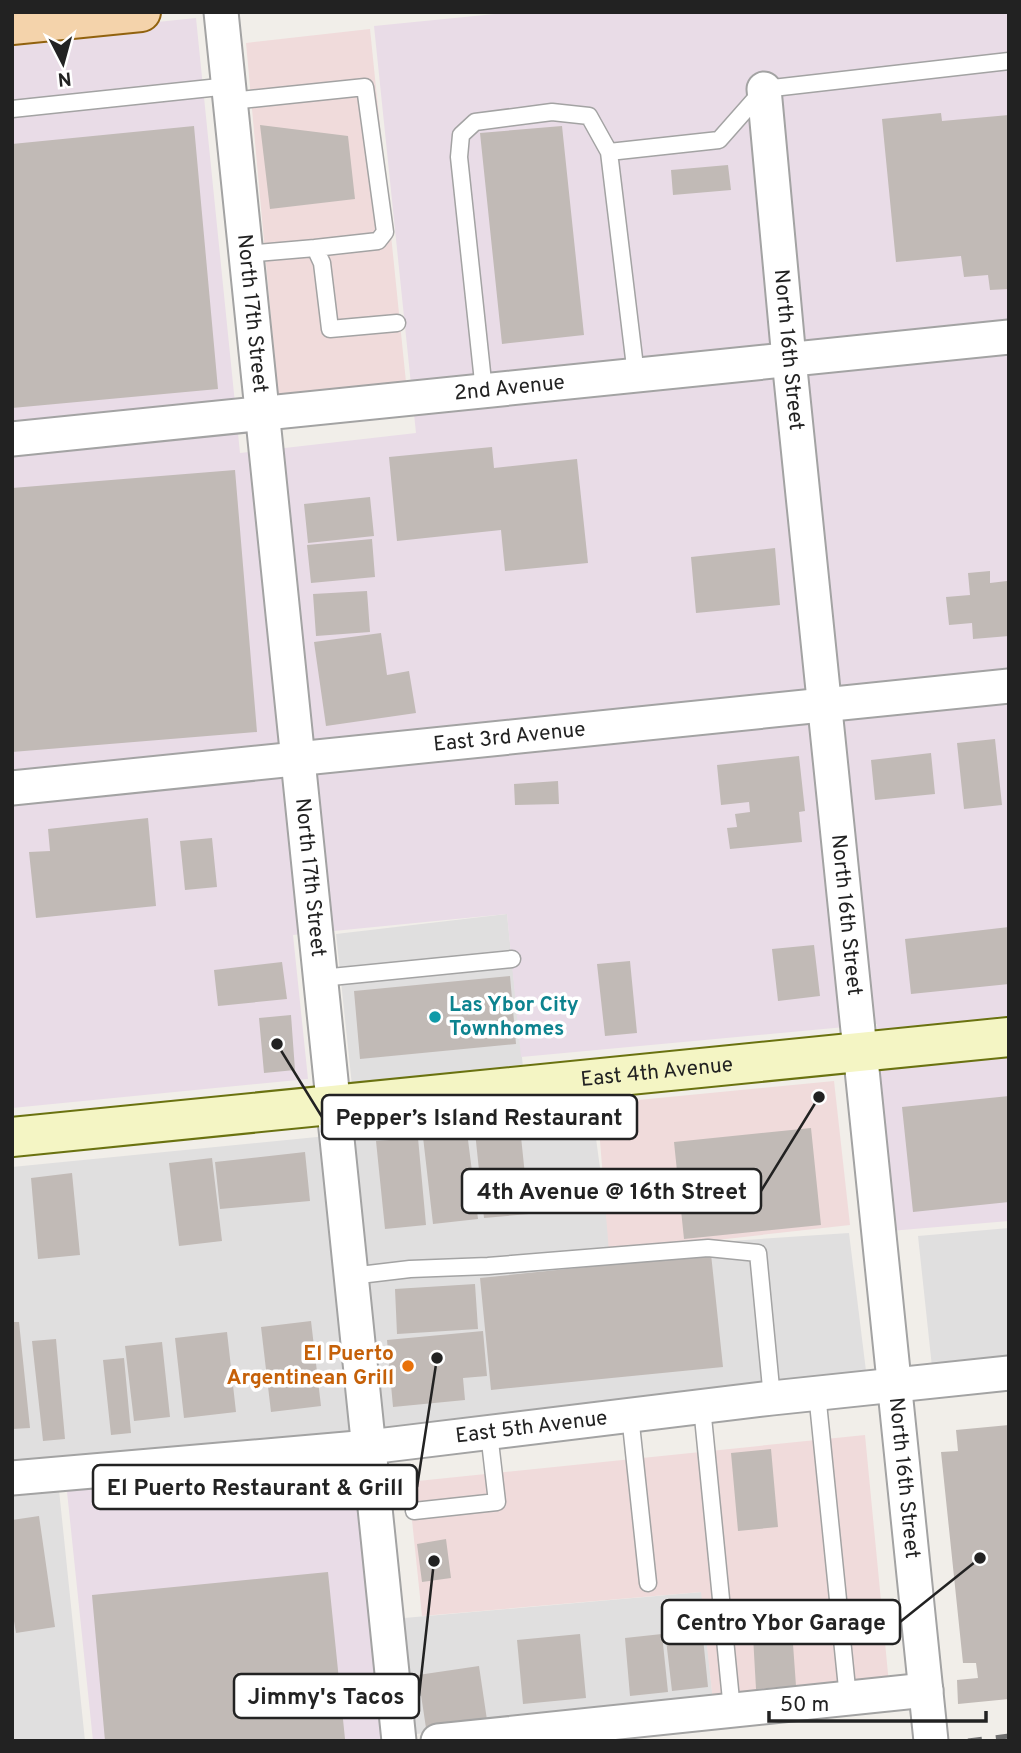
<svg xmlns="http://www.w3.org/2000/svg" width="1021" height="1753" font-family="Overpass,sans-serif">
	<rect width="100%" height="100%" fill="#f1eee9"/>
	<path fill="#e0dfdf" d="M507,914L528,1115L592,1109L611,1249L849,1233L866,1371L345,1433L56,1461L85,1741H12V1167L357,1133L336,934Z
		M1009,1228V1359L932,1367L918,1236Z
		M702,1592L713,1701L416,1734L404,1618Z"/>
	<path fill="#f0dbdb" d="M370,29L406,382L278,395L246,43Z
		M834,1081L850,1225L609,1252L597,1104Z
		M865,1435L889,1684L713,1701L701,1592L422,1616L408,1482Z"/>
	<path fill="#e9dce7" d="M514,12H1009V1221L890,1231L877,1024L521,1057L507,914L293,935L308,1079L12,1108V37L196,18L240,453L416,433L374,26Z
		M368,1450L399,1741H93L66,1482Z"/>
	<path fill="#c1bab6" d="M941,113L942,121L1009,115V289L990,290L988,275L964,277L961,256L896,262L882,119Z
		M260,125L348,136L355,199L270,209Z
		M194,126L218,389L12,408V144Z
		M562,126L584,335L502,344L480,133Z
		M728,165L731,190L673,195L671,170Z
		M492,447L494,468L577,459L588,563L505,571L501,530L397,541L389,457Z
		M235,470L257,732L12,752V488Z
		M370,497L374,536L308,543L304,504Z
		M372,539L375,577L311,583L307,545Z
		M775,548L780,605L696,613L691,557Z
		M990,571V583L1007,581L1009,636L973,639L972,623L949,625L946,597L970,595L968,573Z
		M367,591L370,632L316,636L313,594Z
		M381,633L387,675L409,671L416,713L326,726L314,642Z
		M995,739L1002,805L964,809L957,743Z
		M931,753L935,794L875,800L871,760Z
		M799,756L805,811L799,812L802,842L730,849L727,828L737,827L735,814L750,812L749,802L721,805L717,765Z
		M558,781L559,804L515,805L514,784Z
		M148,818L156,906L36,918L29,852L50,851L48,829Z
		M212,838L217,887L185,890L180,841Z
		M1009,927V984L911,994L905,939Z
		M814,945L820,996L778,1001L772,949Z
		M630,961L637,1033L605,1036L597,964Z
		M282,962L287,999L218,1006L214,970Z
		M510,976L516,1044L360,1059L354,991Z
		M291,1015L295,1070L264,1073L259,1018Z
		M1009,1096V1202L913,1212L902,1107Z
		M520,1127L529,1214L484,1218L475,1132Z
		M811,1128L821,1225L684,1239L674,1142Z
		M467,1132L478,1219L433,1224L423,1137Z
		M418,1138L426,1225L385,1229L376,1141Z
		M305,1152L310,1201L220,1209L215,1162Z
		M212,1158L222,1241L179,1246L169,1163Z
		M72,1173L80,1255L38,1259L31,1178Z
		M711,1254L723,1367L491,1390L480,1278Z
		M475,1284L478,1329L397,1334L395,1289Z
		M311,1321L321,1406L271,1412L261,1327Z
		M12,1322H19L30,1428L12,1429Z
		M483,1331L487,1376L463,1378L465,1400L393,1407L387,1340Z
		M227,1332L236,1412L184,1418L175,1338Z
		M56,1339L65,1439L43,1441L32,1341Z
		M162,1342L170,1417L134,1421L125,1346Z
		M124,1358L131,1433L111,1435L103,1360Z
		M1009,1425V1699L958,1704L957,1680L978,1678L976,1663H963L941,1452L958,1451L956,1430Z
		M771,1449L778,1527L738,1531L731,1453Z
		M39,1516L55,1627L16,1633L12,1609V1520Z
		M446,1539L451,1578L422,1582L417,1544Z
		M328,1572L345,1739L105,1741L92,1595Z
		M791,1616L796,1686L756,1689L752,1618Z
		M702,1628L708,1687L672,1691L665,1631Z
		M580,1634L586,1698L523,1704L517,1640Z
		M662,1634L668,1692L630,1696L625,1638Z
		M479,1666L487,1720L426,1728L418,1675Z"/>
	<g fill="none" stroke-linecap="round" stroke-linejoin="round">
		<g stroke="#a3a3a3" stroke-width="19">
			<path id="lane" d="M231,101L365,87L385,232L378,241L315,248
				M12,109L229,86
				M246,254L315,248L322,263L330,329L397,323
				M636,375L609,152L719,140L764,89L1009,61
				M484,391L459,157L461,135L475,122L552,112L589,116L609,152
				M321,978L512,959
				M351,1276L410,1269L488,1266L708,1248L758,1253L772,1398
				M817,1393L848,1698
				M702,1407L732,1710
				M630,1415L648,1583
				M414,1511L497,1502L489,1433"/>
		</g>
		<g stroke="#a3a3a3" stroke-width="37">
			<g id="street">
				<path id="s1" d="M221,12L399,1741"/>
				<path id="s2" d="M764,89L789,359L931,1741"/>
				<path id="s3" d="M12,439L1009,337"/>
				<path id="s4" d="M12,788L1009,686"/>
				<path id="s5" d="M12,1478L369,1447L772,1398L1009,1373"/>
				<path d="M438,1741L926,1690"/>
			</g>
		</g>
		<g stroke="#6a7210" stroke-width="42">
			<g id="secondary">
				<path id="s6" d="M12,1137L1009,1037"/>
			</g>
		</g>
		<g stroke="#91620e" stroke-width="42">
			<path id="primary" d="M12,25L141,12"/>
		</g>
		<use href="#lane" stroke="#fff" stroke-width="16"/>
		<use href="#street" stroke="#fff" stroke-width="33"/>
		<use href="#secondary" stroke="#f4f5c4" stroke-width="38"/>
		<use href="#primary" stroke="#f4d3ab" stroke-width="38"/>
		<path stroke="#707070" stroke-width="5" stroke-dasharray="14 14" stroke-linecap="butt" d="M968,1741L1009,1736"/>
	</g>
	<circle fill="#0f9aa8" stroke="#fff" stroke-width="2.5" cx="435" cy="1017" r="7"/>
	<circle fill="#e8710a" stroke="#fff" stroke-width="2.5" cx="408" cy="1366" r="7"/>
	<g text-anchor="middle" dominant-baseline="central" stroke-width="7" stroke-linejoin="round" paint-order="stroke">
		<g font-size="21" fill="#222" stroke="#fff">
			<text stroke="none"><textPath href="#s1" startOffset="303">North 17th Street</textPath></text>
			<text stroke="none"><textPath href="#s2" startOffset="262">North 16th Street</textPath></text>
			<text stroke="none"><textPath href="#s3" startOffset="500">2nd Avenue</textPath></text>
			<text stroke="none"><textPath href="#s4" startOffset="500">East 3rd Avenue</textPath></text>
			<text stroke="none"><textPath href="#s1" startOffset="870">North 17th Street</textPath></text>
			<text stroke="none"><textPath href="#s2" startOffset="830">North 16th Street</textPath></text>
			<text stroke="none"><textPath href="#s6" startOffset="648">East 4th Avenue</textPath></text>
			<text stroke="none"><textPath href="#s5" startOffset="522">East 5th Avenue</textPath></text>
			<text stroke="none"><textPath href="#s2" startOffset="1396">North 16th Street</textPath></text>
		</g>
		<g font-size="21" font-weight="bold" fill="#0d838f" stroke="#fff" text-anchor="start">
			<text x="449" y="1005">Las Ybor City<tspan x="449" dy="24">Townhomes</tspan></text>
		</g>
		<g font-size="21" font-weight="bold" fill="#c56008" stroke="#fff" text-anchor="end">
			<text x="394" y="1354">El Puerto<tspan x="394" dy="24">Argentinean Grill</tspan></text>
		</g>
	</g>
	<path fill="none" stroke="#222" stroke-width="2.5" d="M277 1044L322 1117M819 1097L761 1191M437 1358L417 1487M980 1558L900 1622M434 1561L419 1696"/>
	<g fill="#222" stroke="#fff" stroke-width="2.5">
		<circle cx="277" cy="1044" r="7"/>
		<circle cx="819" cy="1097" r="7"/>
		<circle cx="437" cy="1358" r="7"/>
		<circle cx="980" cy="1558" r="7"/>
		<circle cx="434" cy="1561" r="7"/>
	</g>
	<g fill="#fff" stroke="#222" stroke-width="2.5">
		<rect x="322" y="1095" width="315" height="44" rx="7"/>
		<rect x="462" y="1169" width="299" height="44" rx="7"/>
		<rect x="93" y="1465" width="324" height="44" rx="7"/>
		<rect x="662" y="1600" width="238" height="44" rx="7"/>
		<rect x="234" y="1674" width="185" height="44" rx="7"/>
	</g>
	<g font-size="23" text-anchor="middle" font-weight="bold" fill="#222">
		<text x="479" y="1125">Pepper’s Island Restaurant</text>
		<text x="612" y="1199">4th Avenue @ 16th Street</text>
		<text x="255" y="1495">El Puerto Restaurant &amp; Grill</text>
		<text x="781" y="1630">Centro Ybor Garage</text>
		<text x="326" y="1704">Jimmy's Tacos</text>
	</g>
	<rect width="1021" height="1753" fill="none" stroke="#222222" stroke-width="28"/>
	<g transform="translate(63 63) rotate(174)" stroke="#ffffff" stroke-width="5" paint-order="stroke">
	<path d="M0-5L12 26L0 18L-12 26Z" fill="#222222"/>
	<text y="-10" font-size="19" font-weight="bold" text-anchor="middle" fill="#222222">N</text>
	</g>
	<path d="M769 1711v10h217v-10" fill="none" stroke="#222222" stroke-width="3.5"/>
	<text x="780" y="1711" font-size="21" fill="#222222" stroke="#ffffff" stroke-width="5" paint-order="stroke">50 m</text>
</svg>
